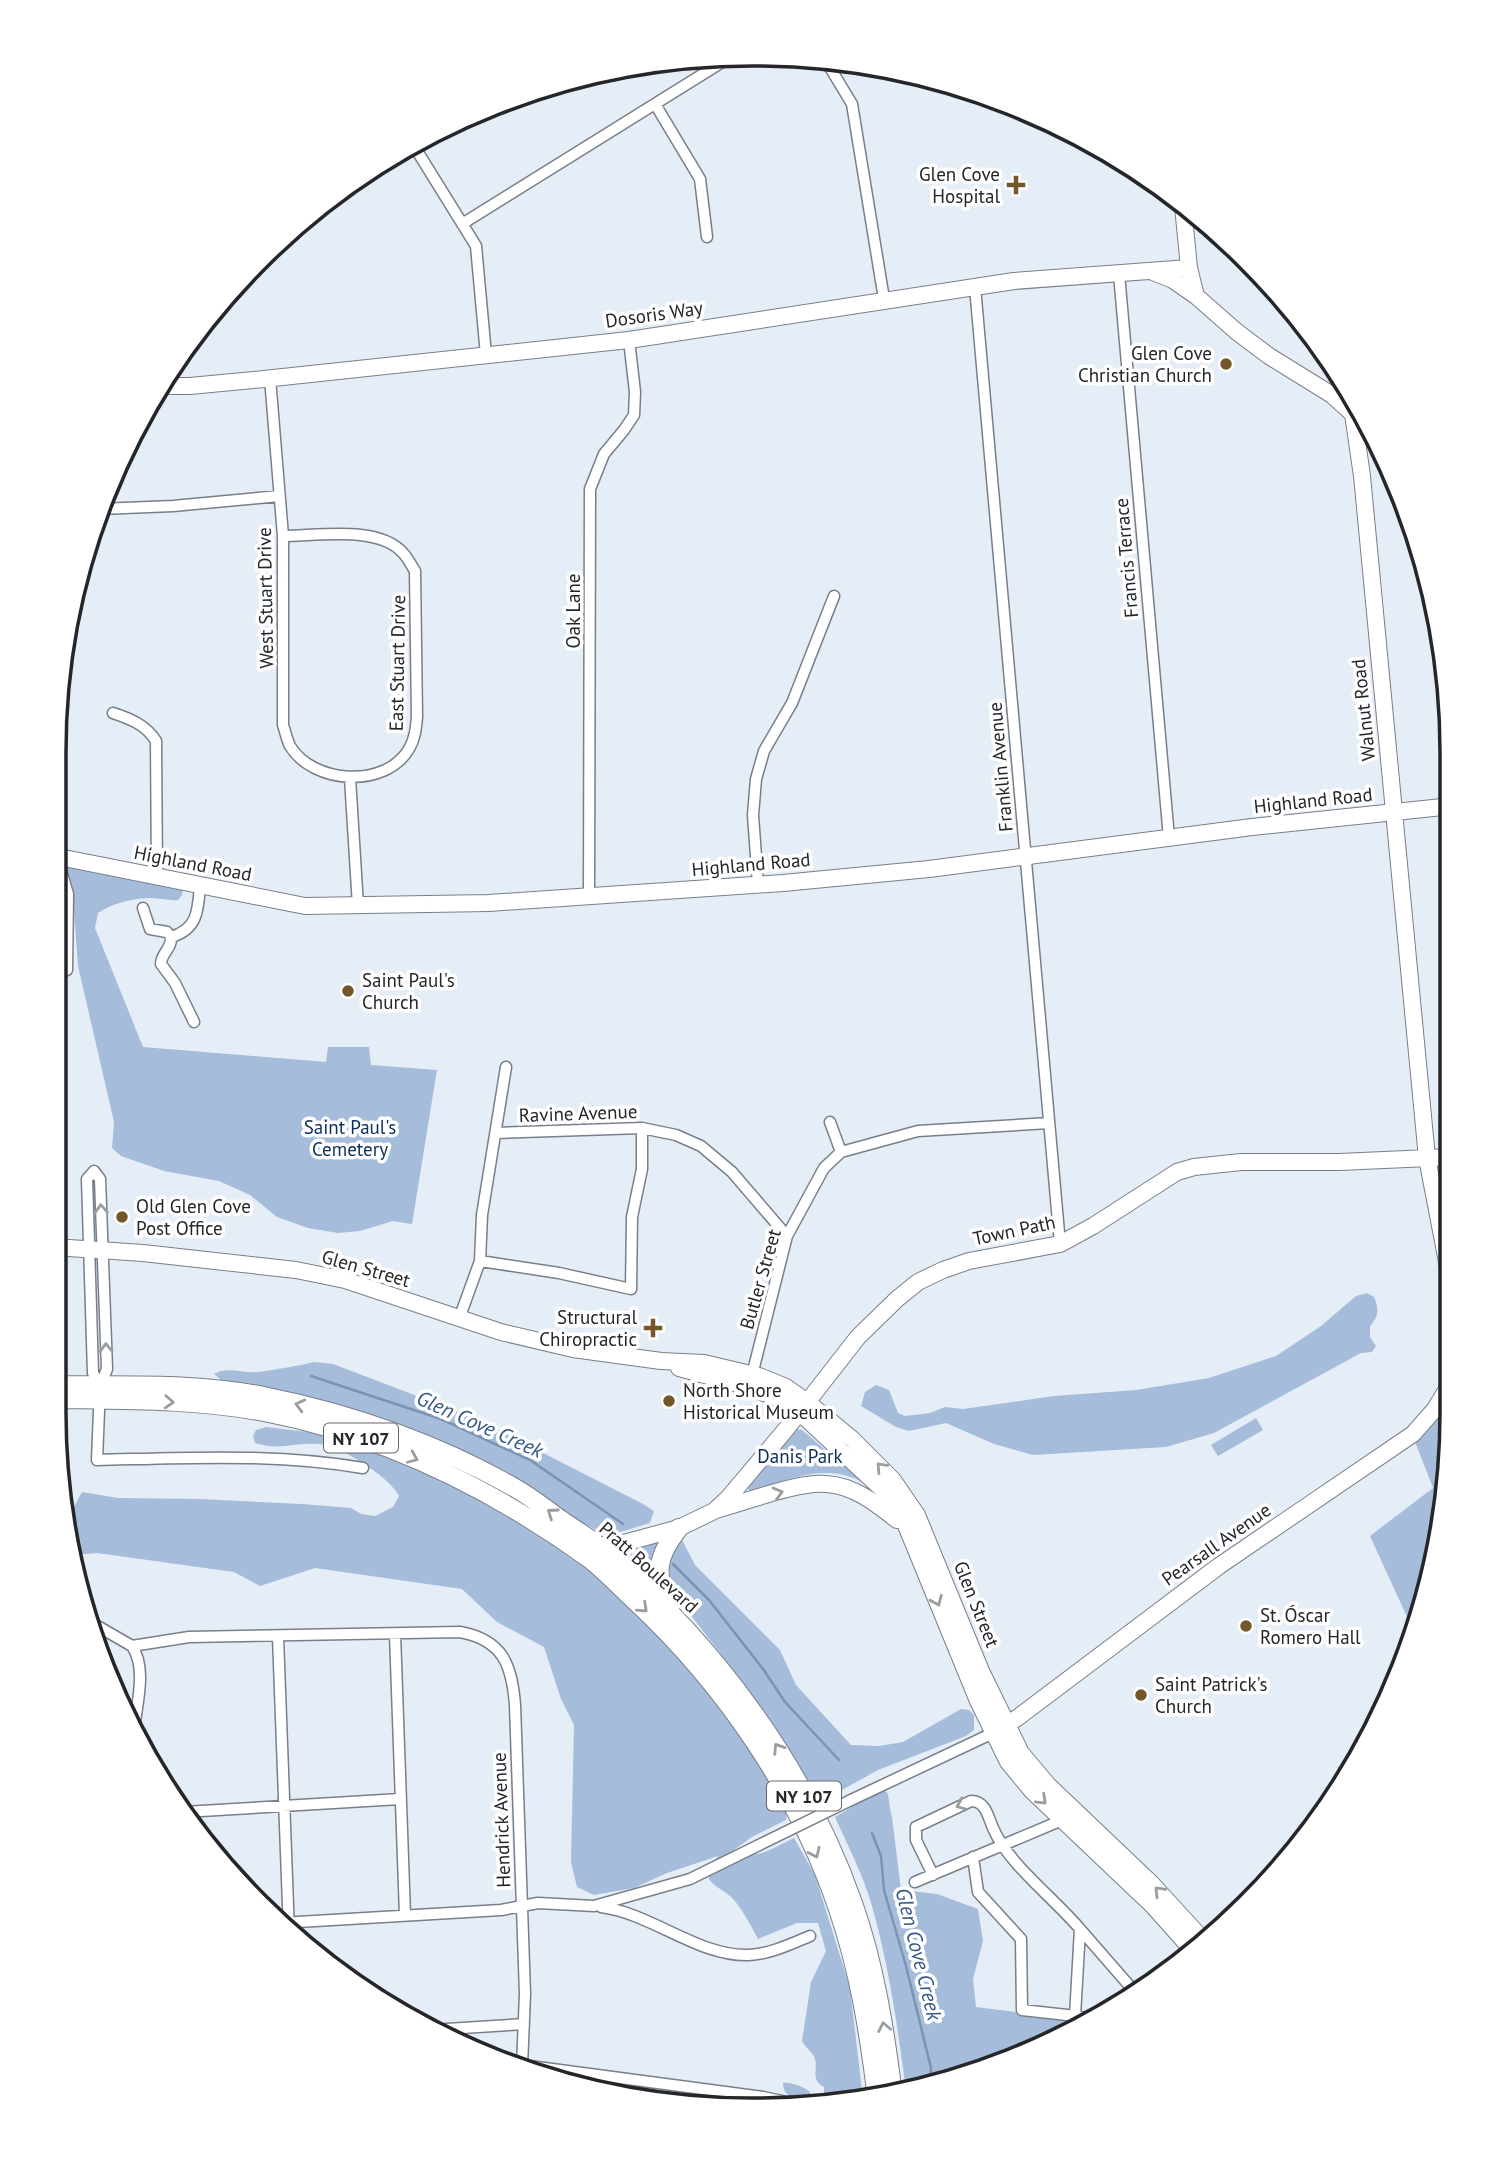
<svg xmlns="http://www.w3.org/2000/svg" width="1506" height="2164" font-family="'PT Sans',sans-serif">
	<rect width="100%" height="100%" fill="#e5edf7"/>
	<path fill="#a6bcdb" d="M57,857L183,890L182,895L178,900C168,901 159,898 149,898C131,899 113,903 98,913L95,928L143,1047L326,1062L328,1047H369L371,1065L437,1070L412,1224L393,1221L360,1231L338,1233L308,1228L277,1217L250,1195L219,1181L164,1171L121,1156L112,1148L114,1122L78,966L72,885Z
		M1367,1293L1374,1297C1379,1309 1379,1316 1370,1326V1337L1376,1346L1372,1352L1361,1353L1214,1433L1166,1447L1033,1455L994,1444L946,1423L909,1431L896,1427L861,1406L865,1392L876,1385L889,1390L898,1413L905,1416L930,1413L945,1407L963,1409L1054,1396L1136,1390L1209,1378L1276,1356L1321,1326L1356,1296Z
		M314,1362L333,1364L475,1418L643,1504L654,1511L650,1523L614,1534L600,1532L465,1462L227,1385L214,1374C228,1366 244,1374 258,1372C277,1369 295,1367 314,1362Z
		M1452,1382V1411L1438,1548L1413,1630L1370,1536L1433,1488L1412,1434Z
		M1256,1418L1263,1430L1218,1456L1211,1445Z
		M266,1427L308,1432L375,1449L515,1513L588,1564L678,1650L759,1759L787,1812L786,1820L752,1837L731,1852C762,1858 767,1851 794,1838L815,1875L850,1988L863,2099L801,2105C794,2097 783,2096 783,2083C791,2082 804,2087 810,2092L811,2102H819L824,2099V2087C808,2078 821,2067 813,2055C810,2050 805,2047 802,2041L811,1982L826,1951L818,1923H797L758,1939C751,1926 744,1912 734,1900C726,1891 714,1887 709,1879L711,1865L718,1856L667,1873L634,1888L594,1895L577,1887L571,1862L574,1725L561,1699L544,1647L497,1622L462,1589L315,1568L260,1586L234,1572L97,1553L73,1555L68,1518L82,1492L118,1498L200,1499L302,1504L351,1508L361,1514L375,1516L393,1507L399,1496C391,1478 340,1445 319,1444C295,1442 280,1451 255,1443L253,1436L256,1430Z
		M796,1429L802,1430L861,1480L860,1481C824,1462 785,1481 749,1492L748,1488Z
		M681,1538L695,1565L780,1650L796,1685L851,1745L879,1746L903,1742L961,1709L969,1710L974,1715V1730L966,1736L878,1770L824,1800H815L747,1688L689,1613L670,1593L664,1561Z
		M661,1540L651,1560L649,1574L625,1554L626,1551Z
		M883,1791L887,1792C890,1801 889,1808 892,1817L901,1890L937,1894L978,1909L983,1941L973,1979L976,2007L1089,2021L1062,2038L906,2091C898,2029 889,1966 872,1906C863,1875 848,1846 835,1817L877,1792Z"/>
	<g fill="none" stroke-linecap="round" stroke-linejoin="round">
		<path stroke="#7b93b4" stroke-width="2.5" d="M311,1376L441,1419L530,1460L623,1524
			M673,1564L709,1600L763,1669L785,1702L839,1760
			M872,1833L881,1856L884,1890L906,1966L931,2068L930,2082"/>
		<g stroke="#797f89" stroke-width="13">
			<path id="street" d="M826,61L852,104L884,299
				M655,104L700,179L707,237
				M414,146L476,246L486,355
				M462,224L732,56
				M1119,274L1169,838
				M975,287L1060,1244
				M270,378L283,536V725C285,731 287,740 290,746C313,784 385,789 409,749C415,739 416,728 417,717L415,571C411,565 408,558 403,553C379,525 317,536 283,536
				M100,509L173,506L279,496
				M113,713C131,719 146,725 156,741L157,877
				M350,778L358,906
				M57,857L68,894L67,970
				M758,884L753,815L756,779L764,751L792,703L834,596
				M589,896L590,489L604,454L624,430L634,415L635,392L629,340
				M143,908L150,929L167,932L171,937
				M171,937C172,949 161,953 161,964L175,983L194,1022
				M171,937C198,929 198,910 200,886
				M830,1122L841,1152
				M496,1133L642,1128L676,1135L701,1146L732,1172L787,1236
				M480,1261L559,1273L631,1289L632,1217L642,1169V1128
				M459,1319L480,1261L482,1215L506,1067
				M751,1379L787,1236L824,1168L841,1152L918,1131L1049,1123
				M100,1386L93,1373L87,1179L94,1171L100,1179L107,1369L100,1386L97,1460C186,1458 275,1453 363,1468
				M87,1620L132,1646L189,1637L460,1632C503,1640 512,1665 515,1705L525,1994L522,2066
				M395,1634L405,1915
				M278,1637L289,1933
				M132,1646C147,1668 137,1703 134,1729
				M851,1800L993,1733
				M184,1812L400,1799
				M973,1857L978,1892L1021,1939L1022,2010L1094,2018
				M933,1875L916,1840V1827L971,1801C986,1801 988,1817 993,1828C1008,1864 1054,1898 1080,1929L1075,2016
				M915,1882L1067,1818
				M601,1907C651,1913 699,1957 749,1955C770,1954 791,1944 810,1936
				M281,1923L501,1910L538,1903L594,1906L690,1879L757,1846
				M1080,1929L1134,1991V1993
				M431,2030L524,2024
				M522,2065L763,2097L782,2101L792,2106"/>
		</g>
		<g stroke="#797f89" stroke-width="18">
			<path id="secondary" d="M1183,206L1189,268L1196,296L1237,332L1269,356L1332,395L1353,414L1362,476L1427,1158L1452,1288
				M1153,272L1173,280L1196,296
				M161,386H190L264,379L629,340L1014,281L1189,268
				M54,856L305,906L489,903L783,883L929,869L1252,827L1452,806
				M54,1247L143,1253L296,1270L345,1280L501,1332L573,1349L661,1361L704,1363L759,1376L786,1387L807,1402L852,1439L893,1480L917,1515L981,1671L1021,1753L1048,1785L1151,1883L1205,1942
				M679,1368L749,1387L780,1399L799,1412L883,1490L905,1523L978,1701L1008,1762L1032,1791L1153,1906L1194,1952
				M716,1510C746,1502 796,1482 826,1484C853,1485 877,1504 897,1520
				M598,1559L624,1543L679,1528L714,1511L729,1497L787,1428L858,1337L897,1299L918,1282L943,1270L969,1261L1060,1244L1093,1226L1177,1172L1194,1167L1241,1162H1339L1452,1157
				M999,1729L1017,1718L1219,1566L1413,1434L1435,1409L1452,1381"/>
		</g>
		<g stroke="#797f89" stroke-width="20">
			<path id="primary" d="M54,1385C125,1386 199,1382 268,1397C353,1414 440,1445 515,1488C531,1497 546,1509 560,1519C577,1531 595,1541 610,1555C718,1650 805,1767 853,1903C875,1965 885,2030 893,2095
				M54,1399C124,1400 195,1399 264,1412C383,1435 493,1489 591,1560C606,1572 620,1587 635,1601C725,1685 798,1792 838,1909C859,1970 869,2034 877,2098
				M670,1607C653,1574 657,1556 679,1528"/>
		</g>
		<use href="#street" stroke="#fff" stroke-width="10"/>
		<use href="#secondary" stroke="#fff" stroke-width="16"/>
		<use href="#primary" stroke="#fff" stroke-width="18"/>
		<g stroke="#797f89" stroke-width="13" stroke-linecap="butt">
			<path id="street-bridge" d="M757,1846L851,1800"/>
		</g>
		<use href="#street-bridge" stroke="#fff" stroke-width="10"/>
	</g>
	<defs><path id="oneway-chevron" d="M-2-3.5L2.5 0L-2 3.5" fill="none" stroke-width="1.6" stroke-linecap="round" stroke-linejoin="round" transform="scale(1.75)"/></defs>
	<g stroke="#9c9d9f">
		<use href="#oneway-chevron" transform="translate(101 1209) rotate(-93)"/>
		<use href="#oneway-chevron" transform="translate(106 1348) rotate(-91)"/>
		<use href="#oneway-chevron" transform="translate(169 1402) rotate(3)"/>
		<use href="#oneway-chevron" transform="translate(300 1405) rotate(-166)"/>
		<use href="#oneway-chevron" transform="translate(413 1458) rotate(23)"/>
		<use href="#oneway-chevron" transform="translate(881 1467) rotate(-133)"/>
		<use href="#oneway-chevron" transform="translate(778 1493) rotate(-15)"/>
		<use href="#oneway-chevron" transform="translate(552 1513) rotate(-145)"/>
		<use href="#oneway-chevron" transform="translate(937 1601) rotate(67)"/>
		<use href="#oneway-chevron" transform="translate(643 1608) rotate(43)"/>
		<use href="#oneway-chevron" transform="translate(778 1748) rotate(-123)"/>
		<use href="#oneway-chevron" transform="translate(1042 1800) rotate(44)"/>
		<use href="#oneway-chevron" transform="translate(961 1805) rotate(157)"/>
		<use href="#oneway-chevron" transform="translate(815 1853) rotate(65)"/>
		<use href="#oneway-chevron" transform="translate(1159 1891) rotate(-134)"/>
		<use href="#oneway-chevron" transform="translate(884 2027) rotate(-101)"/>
	</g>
	<g fill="#73572a" stroke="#fff" stroke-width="2.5">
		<path d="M1012.5 174.5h7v7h7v7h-7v7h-7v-7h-7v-7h7z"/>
		<circle cx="1226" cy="364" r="7"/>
		<circle cx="348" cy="991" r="7"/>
		<circle cx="122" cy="1217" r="7"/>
		<path d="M649.5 1317.5h7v7h7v7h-7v7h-7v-7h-7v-7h7z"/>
		<circle cx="669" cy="1401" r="7"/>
		<circle cx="1246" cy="1626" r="7"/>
		<circle cx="1141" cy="1695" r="7"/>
	</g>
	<g text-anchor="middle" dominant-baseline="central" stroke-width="7" stroke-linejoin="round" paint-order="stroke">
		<g fill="#fff" stroke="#66676a" stroke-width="2">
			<rect x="324" y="1423.5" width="74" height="29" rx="5"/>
			<rect x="767" y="1781.5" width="74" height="29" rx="5"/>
		</g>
		<g font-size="18" font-weight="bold" fill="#24262a">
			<text x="361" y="1438">NY 107</text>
			<text x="804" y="1796">NY 107</text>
		</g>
		<g font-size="19" fill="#24262a" stroke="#fff" text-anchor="start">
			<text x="1000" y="174" text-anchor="end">Glen Cove<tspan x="1000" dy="22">Hospital</tspan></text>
			<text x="1212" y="353" text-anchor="end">Glen Cove<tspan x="1212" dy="22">Christian Church</tspan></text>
			<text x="362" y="980">Saint Paul's<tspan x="362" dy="22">Church</tspan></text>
			<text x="136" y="1206">Old Glen Cove<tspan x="136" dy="22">Post Office</tspan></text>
			<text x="637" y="1317" text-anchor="end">Structural<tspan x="637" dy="22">Chiropractic</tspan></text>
			<text x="683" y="1390">North Shore<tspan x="683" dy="22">Historical Museum</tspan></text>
			<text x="1260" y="1615">St. Óscar<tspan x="1260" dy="22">Romero Hall</tspan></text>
			<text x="1155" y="1684">Saint Patrick's<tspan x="1155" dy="22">Church</tspan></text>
		</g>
		<g font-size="19" fill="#24262a" stroke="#fff">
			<text transform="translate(654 314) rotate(-8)">Dosoris Way</text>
			<text transform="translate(1126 558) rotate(-95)">Francis Terrace</text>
			<text transform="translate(265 598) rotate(-91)">West Stuart Drive</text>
			<text transform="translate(573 611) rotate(-90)">Oak Lane</text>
			<text transform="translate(397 663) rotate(-89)">East Stuart Drive</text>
			<text transform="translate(1363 710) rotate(-96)">Walnut Road</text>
			<text transform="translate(1000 767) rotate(-95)">Franklin Avenue</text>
			<text transform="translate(1313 800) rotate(-6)">Highland Road</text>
			<text transform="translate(193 863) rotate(11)">Highland Road</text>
			<text transform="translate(751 864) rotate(-5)">Highland Road</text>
			<text transform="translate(578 1113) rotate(-2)">Ravine Avenue</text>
			<text transform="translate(1014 1230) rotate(-12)">Town Path</text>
			<text transform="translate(366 1268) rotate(16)">Glen Street</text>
			<text transform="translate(760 1279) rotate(-74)">Butler Street</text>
			<text transform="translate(1216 1544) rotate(-35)">Pearsall Avenue</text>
			<text transform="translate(649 1567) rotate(42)">Pratt Boulevard</text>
			<text transform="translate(977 1604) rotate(68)">Glen Street</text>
			<text transform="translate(501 1820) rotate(-92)">Hendrick Avenue</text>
		</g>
		<g font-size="19" fill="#0c2d59" stroke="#fff">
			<text x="350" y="1127">Saint Paul's<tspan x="350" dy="22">Cemetery</tspan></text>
			<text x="800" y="1456">Danis Park</text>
		</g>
		<g font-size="21" font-style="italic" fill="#365887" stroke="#fff">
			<text transform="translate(480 1424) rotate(24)">Glen Cove Creek</text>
			<text transform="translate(919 1954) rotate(76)">Glen Cove Creek</text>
		</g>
	</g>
	<path d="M0 0H1506V2164H0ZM752 66H754A686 686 0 0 1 1440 752V1412A686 686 0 0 1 754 2098H752A686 686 0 0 1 66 1412V752A686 686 0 0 1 752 66Z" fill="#fff" fill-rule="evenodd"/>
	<path fill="none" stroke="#24262a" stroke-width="3.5" d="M752 66H754A686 686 0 0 1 1440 752V1412A686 686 0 0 1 754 2098H752A686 686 0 0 1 66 1412V752A686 686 0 0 1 752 66Z"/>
</svg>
